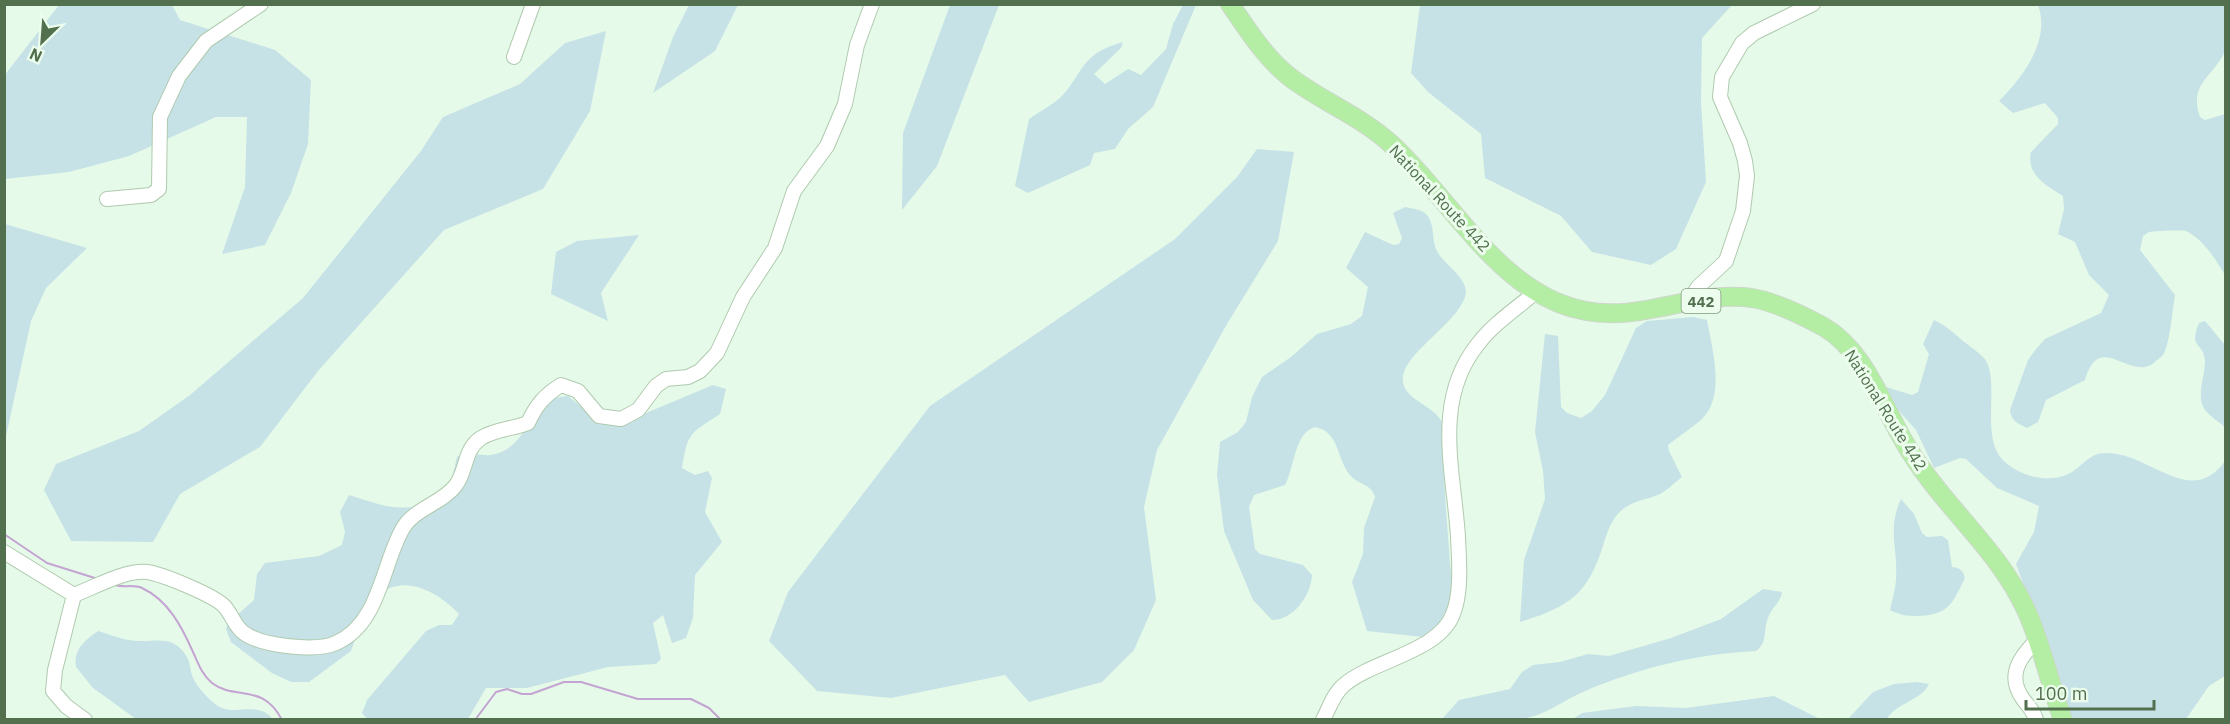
<svg xmlns="http://www.w3.org/2000/svg" width="2230" height="724" font-family="'IBM Plex Sans',sans-serif">
	<rect width="100%" height="100%" fill="#e6fae9"/>
	<path fill="#c6e2e6" d="M59,5H172L180,20L275,50L311,80L308,144L291,193L265,245L222,254L245,187L247,117H216L129,156L69,172L5,179L4,76Z
		M689,5H738L715,51L653,93L673,37Z
		M950,5H999L937,166L902,210L903,133Z
		M1183,5H1196L1153,107L1128,129L1115,149L1094,153L1090,165L1028,193L1015,186L1029,119C1040,111 1059,102 1067,90C1087,63 1086,53 1123,42L1121,48L1094,74L1105,84L1128,69L1141,75L1166,49L1173,24Z
		M1420,5H1732L1702,38L1701,102L1706,182L1676,249L1651,265L1592,252L1561,216L1485,178L1481,134L1428,92L1411,73Z
		M2038,5H2225C2226,17 2230,40 2225,51C2214,77 2188,83 2200,117L2205,120L2225,114L2226,277C2217,261 2203,239 2186,231C2182,230 2154,231 2149,232L2143,236L2140,250L2175,295C2172,313 2171,334 2165,351C2164,355 2160,358 2156,361C2131,385 2100,328 2085,380L2046,400L2038,422L2027,428C2017,423 2011,421 2010,410L2028,360L2036,349L2045,339L2101,313L2109,295L2089,275L2075,242L2058,234L2064,209L2063,196C2046,185 2026,175 2031,152L2058,124V118L2045,103L2013,113L1999,101C2023,77 2051,40 2038,5Z
		M606,31L590,111L543,189L444,230L318,371L260,447L180,494L153,542L71,541L44,490L56,464L139,431L190,395L303,298L421,151L443,117L520,84L565,43Z
		M1257,149L1294,152L1278,241L1227,324L1157,450L1144,507L1156,600L1134,650L1102,682L1029,702L1005,675L891,698L817,691L769,641L788,592L930,406L1175,239L1237,177Z
		M1405,207C1414,209 1424,209 1429,218C1435,228 1431,242 1438,253C1446,266 1471,280 1465,297C1456,324 1407,351 1403,376C1400,400 1432,403 1442,422C1446,431 1444,461 1444,472C1445,502 1448,533 1450,563C1451,574 1455,589 1453,599C1450,617 1436,627 1423,637L1367,631L1352,582L1363,554L1364,528L1375,497C1371,483 1358,485 1350,475C1336,458 1340,432 1315,427C1294,433 1295,467 1285,485L1254,495L1249,507L1255,549L1260,554L1303,565L1312,575C1311,595 1294,620 1272,620L1253,600L1224,531L1217,475L1220,442L1238,432L1246,422L1252,397L1262,377L1291,357L1317,334L1351,324L1362,316L1368,287L1346,268L1365,232L1393,245L1399,244L1402,238L1393,213Z
		M5,224L87,248L46,288L31,321L5,441Z
		M639,235L601,293L608,321L551,294L556,252L577,241Z
		M1693,317L1707,320C1712,349 1726,395 1702,419C1692,428 1679,436 1668,445L1669,451L1682,477C1675,482 1668,490 1660,494C1647,500 1633,500 1622,510C1611,519 1607,533 1603,546C1587,596 1568,607 1520,622L1524,560L1545,499L1543,471L1535,432L1545,334L1558,336L1561,407L1567,413L1581,418L1592,411L1605,395L1636,328L1647,321Z
		M1934,320C1945,325 1954,333 1963,341C1970,346 1978,352 1984,358C2001,378 1980,436 2002,459C2019,477 2051,485 2072,472C2084,464 2091,452 2107,453C2150,453 2191,509 2225,461V676L2209,686L2186,719H2072L2016,564L2034,532L2039,506L1997,488L1966,459L1960,458L1934,468L1916,430L1883,393L1886,387L1912,395L1918,392L1929,354L1923,344Z
		M2205,321L2225,345V427C2218,421 2205,414 2202,404C2198,391 2205,375 2205,361C2204,341 2188,350 2199,323Z
		M713,385L726,389L720,414C690,434 688,431 682,468L695,475L708,471L712,478L705,512L722,542L695,575L693,618L686,638L672,643L663,615L653,623L661,659L656,664L608,667L527,688H486L468,719H367L362,713L367,700L426,631L439,625H452L459,614C443,597 415,578 390,588C383,591 375,596 369,600L351,651L309,682H291L272,673L231,642L226,629L228,623L254,600L257,574L265,563L319,556L342,545L345,532L340,512L349,495C393,509 404,514 448,496L457,457L463,453C472,453 483,456 491,455C532,448 525,399 568,396L589,413L622,423Z
		M1901,499L1914,514L1922,533L1927,537L1942,536L1948,540L1952,567C1960,568 1963,570 1965,578C1952,604 1949,615 1917,616C1906,616 1900,615 1890,610C1892,600 1896,588 1896,578C1898,547 1887,529 1901,499Z
		M1763,589L1782,592C1781,602 1771,608 1768,618C1763,630 1768,643 1756,651C1696,654 1638,668 1583,692C1562,701 1543,717 1520,719C1495,723 1467,720 1442,719L1459,700L1510,689L1522,672L1533,665L1560,662L1588,654L1609,656L1671,638L1721,619Z
		M98,631C111,635 126,641 139,641C158,642 173,634 187,657C190,662 190,669 192,675C195,685 209,700 218,706C236,717 257,700 273,719H136L93,688L76,667C73,650 85,640 98,631Z
		M1917,682L1929,684C1921,701 1897,702 1887,719H1848L1873,692L1894,684Z
		M1774,696L1820,719H1573L1582,713L1636,706L1686,708Z"/>
	<g fill="none" stroke-linecap="round" stroke-linejoin="round">
		<path stroke="#c3a4d2" stroke-width="2" d="M4,534L47,563L98,579
			M115,585C124,588 133,584 142,588C168,600 182,627 193,652C198,663 202,675 212,683C235,701 263,682 282,720
			M475,720L496,692L507,689L522,694H531L564,682H581L638,699H691L709,708L721,720"/>
		<g stroke="#afcaae" stroke-width="16">
			<path id="minor" d="M514,57L533,4
				M107,199L151,195L159,189L160,117L179,76L206,41L261,4
				M1688,303L1698,287L1726,261L1743,211L1747,176L1745,161L1740,143L1720,97L1722,77L1742,43L1754,33L1813,4
				M4,552L74,595C95,587 124,570 147,572C162,574 216,596 225,607C232,615 235,627 244,633C262,646 316,652 336,643C380,624 382,564 403,528C415,508 443,503 456,485C467,470 464,449 481,438C495,429 513,429 528,423C536,405 545,395 561,385L578,391L599,416L621,419L638,410L656,386L666,379L688,377L700,371L717,353L743,297L775,248L794,191L827,146L845,104L857,45L872,4
				M74,595L55,670L53,691L66,706L85,720
				M1323,720C1329,708 1334,693 1344,685C1373,660 1439,652 1453,614C1462,592 1459,560 1458,537C1454,471 1432,401 1478,344C1493,324 1517,308 1536,292
				M2036,720C2034,711 2028,706 2023,699C2006,675 2020,657 2037,640"/>
		</g>
		<g stroke="#cfd7cd" stroke-width="20">
			<path id="highway" d="M1230,4C1248,30 1265,58 1291,78C1323,102 1360,116 1390,143C1451,198 1500,296 1586,311C1642,322 1696,290 1752,298C1776,302 1802,315 1824,327C1868,353 1884,412 1911,453C1946,509 2000,551 2027,612C2042,646 2050,684 2063,720"/>
		</g>
		<use href="#minor" stroke="#fff" stroke-width="14"/>
		<use href="#highway" stroke="#b4eea4" stroke-width="18"/>
	</g>
	<g text-anchor="middle" dominant-baseline="central" stroke-width="6" stroke-linejoin="round" paint-order="stroke">
		<rect fill="#ecfdee" stroke="#809a7e" stroke-width="1.5" x="1681.5" y="289" width="39" height="24" rx="4.5"/>
		<g font-size="15" font-weight="bold" fill="#52704e">
			<text x="1701" y="301">442</text>
		</g>
		<g font-size="16" fill="#52704e" stroke="#ecfdee">
			<text transform="translate(1440 198) rotate(47)">National Route 442</text>
			<text transform="translate(1886 410) rotate(58)">National Route 442</text>
		</g>
	</g>
	<rect width="2230" height="724" fill="none" stroke="#52704e" stroke-width="12"/>
	<g transform="translate(42 42) rotate(205)" stroke="#ecfdee" stroke-width="4.5" paint-order="stroke">
	<path d="M0-4.5L10 22L0 15L-10 22Z" fill="#52704e"/>
	<text y="-9" font-size="16" font-weight="bold" text-anchor="middle" fill="#52704e">N</text>
	</g>
	<path d="M2026 700v9h128v-9" fill="none" stroke="#52704e" stroke-width="3"/>
	<text x="2035" y="700" font-size="18" fill="#52704e" stroke="#ecfdee" stroke-width="4.5" paint-order="stroke">100 m</text>
</svg>
